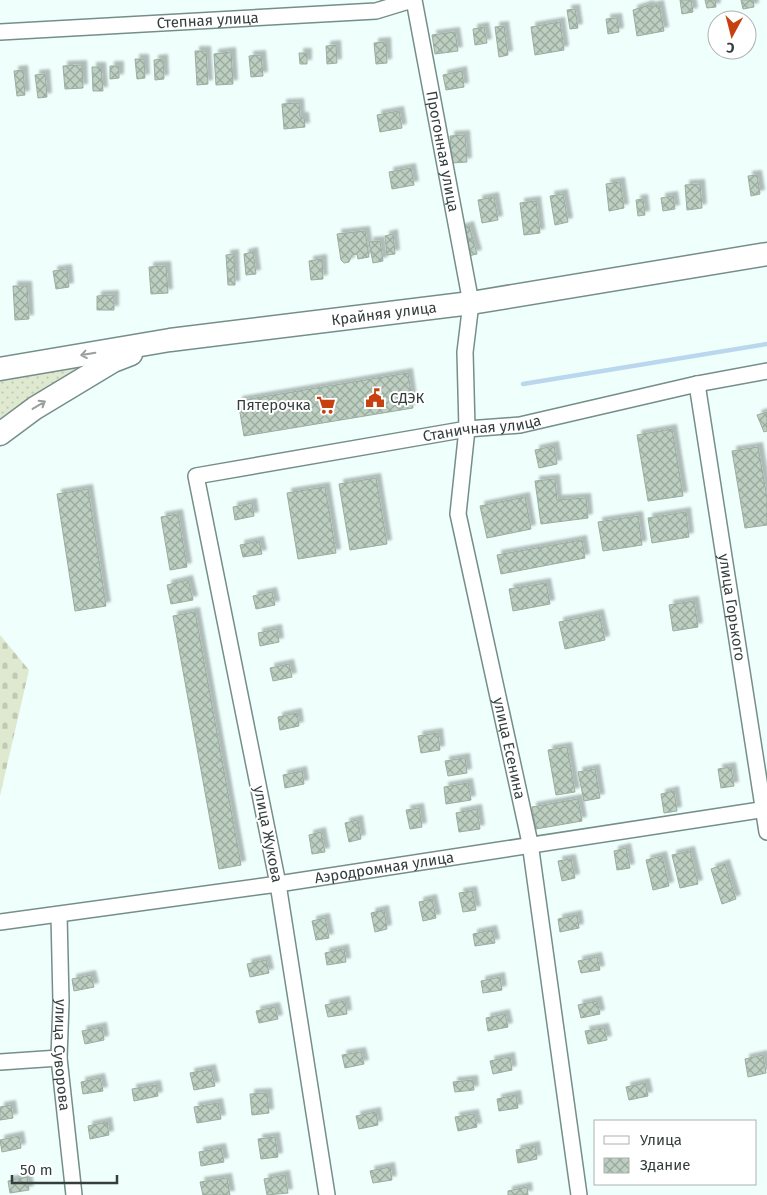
<svg xmlns="http://www.w3.org/2000/svg" width="767" height="1195" font-family="'Fira Sans',sans-serif">
	<defs>
		<pattern id="grass-dots" width="8" height="8" patternUnits="userSpaceOnUse" patternTransform="scale(1.25)"><rect width="8" height="8" fill="#dee9cf"/><path d="M2 2h.1M6 6h.1" fill="none" stroke="#bfc9b3" stroke-width="1.8" stroke-linecap="round"/></pattern>
		<pattern id="cemetery-stones" width="16" height="16" patternUnits="userSpaceOnUse" patternTransform="scale(1.25)"><rect width="16" height="16" fill="#dee9cf"/><path d="M2 7V4a2 2 0 0 1 4 0v3zM10 15v-3a2 2 0 0 1 4 0v3z" fill="#bfc9b3"/></pattern>
		<pattern id="building-cross-hatch" width="8" height="8" patternUnits="userSpaceOnUse" patternTransform="scale(1.25)"><rect width="8" height="8" fill="#bccfc1"/><path d="M0 0l8 8M0 8l8-8" fill="none" stroke="#9aa99e"/></pattern>
		<filter id="shadow"><feDropShadow dx="4.5" dy="-4.5" stdDeviation="1" flood-color="#0004"/></filter>
	</defs>
	<rect width="100%" height="100%" fill="#eefffc"/>
	<path fill="url(#grass-dots)" d="M116,354L0,423V373Z"/>
	<path fill="url(#cemetery-stones)" d="M0,635L29,670L0,796Z"/>
	<g fill="none" stroke-linecap="round" stroke-linejoin="round">
		<path stroke="#bbd7ee" stroke-width="4.5" d="M523,384L767,344"/>
	</g>
	<path fill="url(#building-cross-hatch)" stroke="#9aad9f" filter="url(#shadow)" d="M680,0H691L693,12L682,14Z
		M705,0H715L716,7L707,8Z
		M741,0H753L754,7L743,9Z
		M649,5V7L659,5L664,31L637,36L633,10Z
		M575,9L578,28L570,29L567,10Z
		M617,18L619,32L608,34L606,19Z
		M560,22L564,50L535,55L531,27Z
		M504,26L508,55L499,57L495,27Z
		M484,27L487,43L475,45L473,29Z
		M455,32L458,51L435,54L432,35Z
		M386,42L387,63L376,64L374,43Z
		M336,45L337,63L327,64L326,46Z
		M195,51H206L208,84L197,85Z
		M231,52L233,84L216,85L214,54Z
		M299,53H307V64H300Z
		M261,55L263,76L251,77L249,56Z
		M135,59H144L145,78L137,79Z
		M163,59L164,79L155,80L154,60Z
		M82,65L83,88L65,89L63,66Z
		M110,66H119V78L110,79Z
		M92,67H101L103,91H93Z
		M23,70L25,95L17,96L14,71Z
		M462,71L464,87L446,90L443,75Z
		M45,74L47,97L38,98L35,75Z
		M299,103L300,117H304L305,127L284,129L282,104Z
		M399,111L402,128L380,132L377,115Z
		M465,135L467,162L452,163L450,136Z
		M411,168L414,185L392,189L389,172Z
		M757,175L760,194L751,196L748,176Z
		M620,182L624,208L609,211L606,184Z
		M700,184L702,208L687,210L685,185Z
		M563,194L568,222L555,225L550,196Z
		M673,196L675,209L663,211L661,198Z
		M494,197L498,220L482,223L478,200Z
		M643,199L645,215L638,216L636,200Z
		M536,201L540,233L524,235L520,203Z
		M469,226L477,254L464,257L456,230Z
		M365,231L369,257L358,259L357,254L352,255L349,262L344,263L341,260L337,234Z
		M393,234L395,254L387,255L385,236Z
		M380,241L383,261L373,263L369,242Z
		M253,252L256,274L246,275L244,254Z
		M234,254L235,285H228L226,255Z
		M322,259L323,279L311,280L309,261Z
		M166,266L168,293L151,294L149,267Z
		M67,269L69,287L56,289L53,271Z
		M13,286H27L29,319L15,320Z
		M114,295V310H97V296Z
		M408,373L413,408L244,436L238,401Z
		M767,412V431L764,432L757,415Z
		M672,429L683,496L648,501L637,435Z
		M554,446L557,464L539,468L535,450Z
		M758,447L767,498V525L745,528L732,451Z
		M376,478L387,544L350,550L339,484Z
		M555,479L557,500L586,498L588,518L541,524L535,481Z
		M325,487L336,553L298,559L287,493Z
		M88,489L106,606L75,611L57,494Z
		M525,497L531,529L487,538L480,506Z
		M252,503L254,516L235,520L233,507Z
		M686,512L689,537L652,543L648,518Z
		M178,514L187,567L170,570L161,517Z
		M638,516L642,545L603,551L598,522Z
		M582,540L585,558L501,574L497,555Z
		M259,541L262,554L243,557L240,545Z
		M188,580L193,600L171,604L167,585Z
		M546,583L550,604L513,611L509,589Z
		M272,592L275,605L256,609L253,596Z
		M694,601L698,627L673,631L669,605Z
		M195,612L241,865L219,869L173,616Z
		M599,614L605,640L565,649L559,622Z
		M277,629L279,642L260,646L258,633Z
		M289,664L292,677L273,681L270,668Z
		M297,713L299,726L280,730L278,717Z
		M438,733L440,750L421,753L418,736Z
		M567,747L575,792L556,795L548,750Z
		M465,758L467,773L448,776L445,761Z
		M731,767L734,786L721,788L718,769Z
		M595,769L600,798L584,801L578,772Z
		M302,771L304,784L285,788L283,775Z
		M468,783L471,800L446,804L444,787Z
		M674,791L677,811L664,813L661,794Z
		M578,799L582,821L536,829L532,807Z
		M419,808L422,827L410,829L406,810Z
		M477,809L480,829L459,832L456,813Z
		M358,820L361,839L349,842L345,823Z
		M321,832L325,852L312,854L309,835Z
		M626,848L630,868L617,870L614,851Z
		M690,851L698,884L680,888L672,855Z
		M662,856L669,886L653,890L646,860Z
		M571,859L575,878L562,881L558,861Z
		M725,864L736,899L722,904L711,869Z
		M472,891L476,910L463,912L459,893Z
		M432,899L436,918L423,921L419,902Z
		M384,910L387,929L375,932L371,913Z
		M577,915L579,928L560,932L558,919Z
		M325,918L329,938L316,940L312,921Z
		M492,930L495,943L475,946L473,934Z
		M344,949L346,962L327,965L325,953Z
		M597,957L600,970L581,973L578,961Z
		M266,960L269,973L250,977L247,964Z
		M91,975L94,987L74,991L72,979Z
		M500,977L502,990L483,993L481,981Z
		M345,1001L347,1014L328,1017L325,1005Z
		M597,1001L600,1014L581,1018L578,1005Z
		M275,1007L278,1019L259,1023L256,1011Z
		M505,1014L508,1027L488,1031L486,1018Z
		M102,1027L104,1040L85,1044L82,1031Z
		M604,1028L607,1040L588,1044L585,1031Z
		M361,1052L364,1064L345,1068L342,1055Z
		M763,1055L766,1073L748,1077L745,1059Z
		M510,1057L512,1070L493,1074L490,1061Z
		M211,1069L215,1086L194,1090L190,1073Z
		M100,1078L103,1091L83,1094L81,1082Z
		M473,1080L474,1090L455,1092L453,1082Z
		M645,1083L648,1096L629,1100L626,1087Z
		M156,1085L158,1096L134,1101L132,1089Z
		M267,1093L269,1113L252,1115L250,1094Z
		M516,1095L518,1108L499,1111L497,1099Z
		M218,1103L221,1119L197,1123L194,1107Z
		M11,1105L13,1118L0,1120V1107Z
		M376,1112L378,1125L359,1129L356,1116Z
		M474,1114L477,1127L458,1131L455,1117Z
		M107,1122L109,1135L90,1139L88,1126Z
		M19,1136L21,1148L2,1152L0,1140Z
		M275,1137L278,1157L261,1159L258,1139Z
		M535,1146L537,1159L518,1163L516,1150Z
		M221,1148L224,1162L201,1166L199,1152Z
		M390,1167L392,1180L373,1183L370,1171Z
		M285,1175L288,1193L267,1195L264,1179Z
		M27,1177L29,1190L10,1193L8,1181Z
		M227,1178L230,1195H203L200,1182Z
		M527,1187L528,1195H508V1191Z"/>
	<g fill="none" stroke-linecap="round" stroke-linejoin="round">
		<g stroke="#768e8a" stroke-width="18">
			<g id="street">
				<path id="s1" d="M414,0L471,303L465,352L467,429L458,514L530,843L579,1195"/>
				<path id="s2" d="M0,32L376,11L412,0"/>
				<path id="s3" d="M697,384L767,832"/>
				<path id="s4" d="M59,915L61,1002L59,1058L74,1195"/>
				<path id="s5" d="M0,922L278,884L767,809"/>
				<path d="M0,1062L59,1058"/>
				<path id="s6" d="M327,1195L278,884L196,476L467,429L520,425L697,384L767,371"/>
			</g>
		</g>
		<g stroke="#768e8a" stroke-width="25">
			<g id="secondary">
				<path id="s7" d="M0,369L170,340L471,303L767,254"/>
				<path d="M0,434L35,408L113,361L131,354"/>
			</g>
		</g>
		<use href="#street" stroke="#fff" stroke-width="15"/>
		<use href="#secondary" stroke="#fff" stroke-width="22"/>
	</g>
	<defs><path id="oneway-shaft" d="M-6 0H5M1.5-3L5.5 0L1.5 3" fill="none" stroke-width="1.6" stroke-linecap="round" stroke-linejoin="round" transform="scale(1.25)"/></defs>
	<g stroke="#9a9f9e">
		<use href="#oneway-shaft" transform="translate(88 354) rotate(170)"/>
		<use href="#oneway-shaft" transform="translate(39 405) rotate(-31)"/>
	</g>
	<defs>
		<g id="civic-bare" transform="scale(1.5)"><path d="M-.6-6.5H3V-4.5H.6V-3L4-1V1h2V6H-6V1h2V-1L-.6-3ZM-1.2 2.5V6h2.4V2.5Z" fill="#c7400f" stroke="#fff" stroke-width="2.5" paint-order="stroke"/></g>
		<g id="supermarket-bare" transform="scale(1.5)"><path d="M-6-5.5h2.5l.6 2H6L4.5 2H-2.5L-4.4-4H-6ZM-1.5 3.2a1.3 1.3 0 1 0 .1 0ZM3 3.2a1.3 1.3 0 1 0 .1 0Z" fill="#c7400f" stroke="#fff" stroke-width="2.5" paint-order="stroke"/></g>
	</defs>
	<g fill-rule="evenodd">
		<use href="#civic-bare" x="375" y="398"/>
		<use href="#supermarket-bare" x="326" y="405"/>
	</g>
	<g text-anchor="middle" dominant-baseline="central" stroke-width="4" stroke-linejoin="round" paint-order="stroke">
		<g font-size="15" fill="#343f3d" stroke="#fff">
			<text stroke="none"><textPath href="#s2" startOffset="208">Степная улица</textPath></text>
			<text stroke="none"><textPath href="#s1" startOffset="154">Прогонная улица</textPath></text>
			<text stroke="none"><textPath href="#s7" startOffset="388">Крайняя улица</textPath></text>
			<text stroke="none"><textPath href="#s6" startOffset="1021">Станичная улица</textPath></text>
			<text stroke="none"><textPath href="#s3" startOffset="226">улица Горького</textPath></text>
			<text stroke="none"><textPath href="#s1" startOffset="760">улица Есенина</textPath></text>
			<text transform="translate(268 834) rotate(79)">улица Жукова</text>
			<text stroke="none"><textPath href="#s5" startOffset="388">Аэродромная улица</textPath></text>
			<text stroke="none"><textPath href="#s4" startOffset="140">улица Суворова</textPath></text>
		</g>
		<g font-size="15" fill="#343f3d" stroke="#fff" text-anchor="start">
			<text x="390" y="398">СДЭК</text>
			<text x="311" y="405" text-anchor="end">Пятерочка</text>
		</g>
	</g>
	<rect x="594" y="1120" width="162" height="65" fill="#ffffff" stroke="#aeb2b1"/>
	<rect x="604" y="1136" width="25" height="8" fill="#ffffff" stroke="#aeb2b1"/>
	<text x="640" y="1145" font-size="15" fill="#343f3d">Улица</text>
	<rect x="604" y="1158" width="25" height="15" fill="url(#building-cross-hatch)" stroke="#aeb2b1"/>
	<text x="640" y="1170" font-size="15" fill="#343f3d">Здание</text>
	<g transform="translate(732 35) rotate(187)"><circle r="24" fill="#ffffff" stroke="#aeb2b1"/>
	<path d="M0-4L9 19L0 12L-9 19Z" fill="#c7400f"/>
	<text y="-8" font-size="14" font-weight="bold" text-anchor="middle" fill="#343f3d">С</text>
	</g>
	<path d="M12 1175v8h105v-8" fill="none" stroke="#343f3d" stroke-width="2.5"/>
	<text x="20" y="1175" font-size="15" fill="#343f3d" stroke="#ffffff" stroke-width="4" paint-order="stroke">50 m</text>
</svg>
